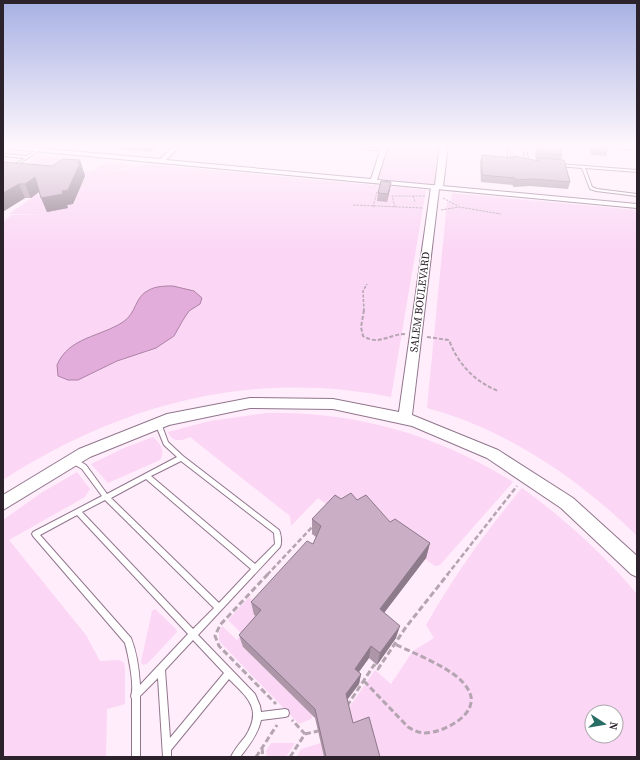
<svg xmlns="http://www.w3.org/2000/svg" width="640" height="760" font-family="'Source Serif 4',serif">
	<rect width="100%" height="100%" fill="#ffedfb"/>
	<path fill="#fbd6f5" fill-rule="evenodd" d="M385,145H444L439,187L373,181Z
		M39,156L62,158V159L38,176L22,167Z
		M105,162L135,165L106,173H107L148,164L426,190L391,397C251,369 121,404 3,480V222L11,215L47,214H9L37,194L67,205L75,204L71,195L76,186L87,177L59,167L91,172Z
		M452,193L637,210V536C579,479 506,429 427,408L447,202L451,201Z
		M267,413C355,411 439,435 513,482L440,565L435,566L425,559V558L334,510L318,498L291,526L290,516L190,437C182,441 172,443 168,432L210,421Z
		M153,437C160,443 166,451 160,460L108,483L91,464L124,448Z
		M77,472L90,489L85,497L9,540L86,635L100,661L120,660L124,663L125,668V704L107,709L106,757H3V520L41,493Z
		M522,488C565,519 603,554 637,594V757H375L352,732L346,712L375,670L391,684L413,651L434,638L426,625C454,576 486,531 522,488ZM592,712H616V736H592Z
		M249,597L261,607L263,623L243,647L313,716L311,719L299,724L219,641V633L222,626L237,640L242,634L228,620Z
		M155,609L176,629L177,632L147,664L143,665L141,662L152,611Z
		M271,743H295L286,757H267L266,751Z
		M321,743L324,757H297L301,749Z"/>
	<path fill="#e3addb" stroke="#ac83a6" d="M173,286L194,291L202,298L200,304L189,311L183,320L174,336L156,348L117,361L78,380H68L58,376L57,365C69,337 100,337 123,322C137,313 134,297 149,290C156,286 165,286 173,286Z"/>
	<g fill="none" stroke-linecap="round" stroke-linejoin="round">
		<g stroke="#91768d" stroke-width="2">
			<path id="service" d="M329,145H341L384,149L385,150L384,151Z
				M507,145H509L510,157L509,158L508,157Z
				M523,145H525L529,163L526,162Z
				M38,149L40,150L3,174V172L25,158L3,156V154L27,156Z
				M558,164L637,170V172L585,168L592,187L597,189L637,194V196L596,191L590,189L582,168L557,166V165Z
				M158,421L160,422L161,423L168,442L183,456L279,530C281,534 282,543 280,547L198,635L255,694L260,706L261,712L285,709L288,710L289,713L288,716L285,717L261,720C258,734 249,746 240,757H231C234,750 240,743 245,737C263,709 248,698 229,679L171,750V757H163L158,678L140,696V757H132V699L131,696C135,686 128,654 125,643L33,536L32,534L33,532L102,496L82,469L72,463L71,461L72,459H76L86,465L107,494L177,457L164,445L155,423L156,422ZM181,461L274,533L275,544L255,564L151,476ZM146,479L251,569L219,603L111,498ZM105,500L214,608L193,629L82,512ZM77,515L188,634L140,685C139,669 137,653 131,638L40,535ZM193,640L224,673L170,738L165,670Z"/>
		</g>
		<g stroke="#91768d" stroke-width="2">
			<path id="minor" d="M3,145L160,159L175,145H181L166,160L371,179L382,145H388L377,180L637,204V208L3,148Z
				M600,145L637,146V150L603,147Z"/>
		</g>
		<g stroke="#91768d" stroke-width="2">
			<path id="tertiary" d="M440,145H448L443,187L439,189L412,415L498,450L573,498L637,556V577L631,574L561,508L487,458L412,426L333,409L250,408L169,425L90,457L3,510V495L79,449L167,414L250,398L333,399L399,412L431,187L435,185Z"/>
		</g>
		<path stroke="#b4a5b1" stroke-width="1" stroke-dasharray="2.5 1" stroke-linecap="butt" d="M153,149H162
			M413,196L415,202
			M443,198L458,206
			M353,205L423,208
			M373,207L377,192
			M395,207L392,196H425
			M441,210L459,207L501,214"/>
		<path stroke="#b4a5b1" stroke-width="1.5" stroke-dasharray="3 1.5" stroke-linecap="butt" d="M364,311L363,291L367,284"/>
		<path stroke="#b4a5b1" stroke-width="2" stroke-dasharray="4 2" stroke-linecap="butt" d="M364,310L361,327L363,336C379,346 389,334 405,334
			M427,337L449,340C458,364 474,381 498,391"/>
		<path stroke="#b4a5b1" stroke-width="2.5" stroke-dasharray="5 2.5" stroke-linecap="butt" d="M267,575L314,525
			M447,575L517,486"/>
		<path stroke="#b4a5b1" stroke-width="3" stroke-dasharray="6 3" stroke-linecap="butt" d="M268,574L220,625L215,636L219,646L276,704
			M364,681L408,727C413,730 419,733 425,733C443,733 481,714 469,691C458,669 416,655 395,644
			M347,706L374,665L378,669L406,627L448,574
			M305,734L318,731
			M262,748L263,757
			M256,757L277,725
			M290,757L305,734L292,720"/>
		<use href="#service" fill="#fff" fill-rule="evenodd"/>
		<use href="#minor" fill="#fff" fill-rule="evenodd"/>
		<use href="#tertiary" fill="#fff" fill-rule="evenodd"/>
	</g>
	<path fill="#ae96a9" d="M76,145H157L150,152Z
		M538,145H562V147L561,151L562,155L561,160L570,182L568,189L530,186L513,187V185L481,182L480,162L482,155L513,158V156L538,161V160H536L535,154L537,147H538Z
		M588,145H607L608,149L606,156L591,155Z
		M80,160L85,176L73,204L67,205L68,208L47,212L39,192L31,198H25L4,211H3V162L52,166Z
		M391,182L390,189L387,202L377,201L378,193Z
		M341,499L357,500L390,522L430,543L426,558L384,613L396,638L377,665L369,658L359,672L361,674L359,684L347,700L353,723L380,757H324L315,718L243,647L239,635L256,616L254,615L251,602L313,544L316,537L312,534V519Z"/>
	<path fill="#8d7a8a" d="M153,145H157L150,152L149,149Z
		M80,160L85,176L73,204L67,205L68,208L47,212L41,198L62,191L77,163Z
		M35,177L40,191L31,198L25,184Z
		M391,182L390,189L387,202L388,194Z
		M19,184L25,198L4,211L3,209V193Z
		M430,543L426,558L377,622L380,609Z
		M400,626L396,638L377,665L380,653Z
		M371,646L369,658L353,680L355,669Z
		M361,674L359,684L344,704L346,694Z"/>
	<path fill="#caaec5" stroke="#8d7a8a" d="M111,145H153L149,149Z
		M541,145H562V147H560L562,155L538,153L537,147H541Z
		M592,145H607L608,149L593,148Z
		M482,155L514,158L513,156L539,161V158L564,160L570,182L533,179L515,180V178L482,175Z
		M63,159L80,160L77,163H80L68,190L62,191L63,194L41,198L35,177L25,184H19L3,193V162L52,166Z
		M381,181L391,182L388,194L378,193Z
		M351,493L357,500L366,495L390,522L395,519L430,543L380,609L400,626L380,653L371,646L355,669L361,674L346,694L353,723L369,717L380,757H326L315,709L239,635L261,610L251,602L307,541L313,544L321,526L312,519L335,495L341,499Z"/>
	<linearGradient id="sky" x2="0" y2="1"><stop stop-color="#a6b1e3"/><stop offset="0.58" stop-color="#fff7fd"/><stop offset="1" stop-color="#fff7fd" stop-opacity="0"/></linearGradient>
	<rect width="640" height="252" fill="url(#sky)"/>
	<g text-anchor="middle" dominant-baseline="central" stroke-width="3" stroke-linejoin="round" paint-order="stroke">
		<g font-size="11" fill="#2c222b" stroke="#fff">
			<text transform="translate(420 302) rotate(-83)">SALEM BOULEVARD</text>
		</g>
	</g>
	<rect width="640" height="760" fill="none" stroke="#2c222b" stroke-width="8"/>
	<g transform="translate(604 724) rotate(102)"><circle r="19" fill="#ffffff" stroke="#aba7aa"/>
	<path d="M0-3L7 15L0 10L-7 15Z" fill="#276d63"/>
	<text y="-6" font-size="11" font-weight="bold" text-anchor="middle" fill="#2c222b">N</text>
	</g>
</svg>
